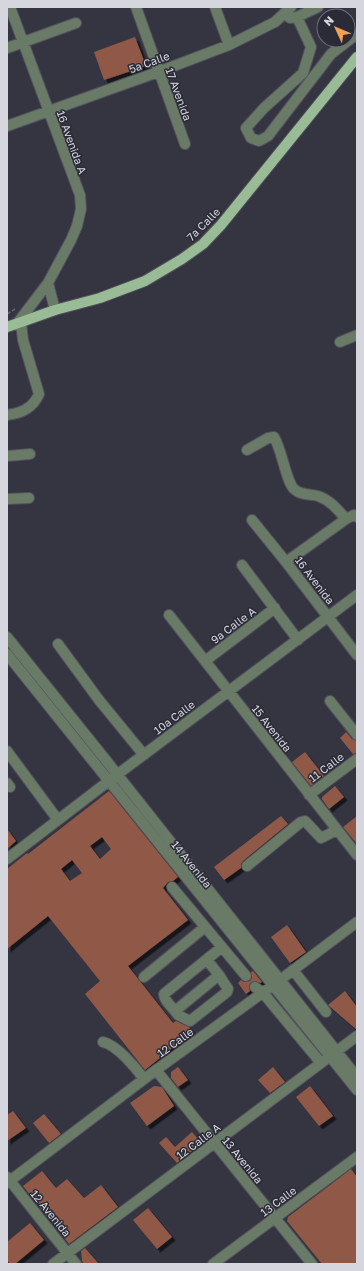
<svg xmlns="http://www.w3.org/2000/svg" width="364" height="1271" font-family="'Golos Text',sans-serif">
	<defs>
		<filter id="shadow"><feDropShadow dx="3.5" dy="3.5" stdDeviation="0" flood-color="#0009"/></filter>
	</defs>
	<rect width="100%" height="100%" fill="#353542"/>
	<path fill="#8f5847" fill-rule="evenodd" filter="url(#shadow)" d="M135,37L146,66L104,80L94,52Z
		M346,732L352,739L357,741V753L353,754L340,738Z
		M305,752L324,776L311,786L292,762Z
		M335,786L344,797L329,809L322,799V797Z
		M109,791L178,877L173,881L168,882L163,888L188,920L128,966L173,1023L176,1021L189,1027L192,1031L184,1037L185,1038L145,1070L85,994L100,981L48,916L7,949V869L27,853L28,854ZM102,837L111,849L100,859L90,846ZM72,860L82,873L70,881L61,869Z
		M281,816L288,824L243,861L241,864V868L224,880L214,867Z
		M357,816V844L343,827Z
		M7,829L16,841L7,849Z
		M287,925L306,952L290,963L271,937Z
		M253,971L262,982L260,983L255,981L250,983L249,987L250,991L246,994L238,983L241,980L244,982L250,981L252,978L251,972Z
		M345,991L357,1007V1030L328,1005Z
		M178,1067L188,1080L178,1087L171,1078V1072Z
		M273,1067L285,1082L270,1093L258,1080Z
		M154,1086L162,1087L174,1106L147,1126L130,1103Z
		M310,1086L333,1116L319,1126L296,1097Z
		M13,1111L26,1128L7,1141V1115Z
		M44,1114L61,1134L49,1143L33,1123Z
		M192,1132L199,1140L200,1145L177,1163L159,1143L166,1137L175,1147Z
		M351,1169L357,1177V1264H322L287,1221L288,1217Z
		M42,1171L56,1188L67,1179L84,1198L101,1185L118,1207L69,1244L23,1186Z
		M148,1208L172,1237L157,1249L133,1220Z
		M30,1223L44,1240L15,1264H10L7,1260V1242Z
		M85,1248L99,1264H84L82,1261L81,1251Z"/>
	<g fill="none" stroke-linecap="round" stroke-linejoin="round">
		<g stroke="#52525e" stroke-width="12">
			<path id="minor" d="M10,7L80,195L81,209L77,226L71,240L48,283L16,325
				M136,7L185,144
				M215,7L229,45
				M297,17L311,47L303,73L264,108L246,128L251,138L259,141L268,136L331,54L357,34
				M290,18L297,17L318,7
				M7,48L76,23
				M7,126L158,72L229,45L275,22L291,7
				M48,283L55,310
				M340,342L357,335
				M7,415C22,413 33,408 39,394L23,340L21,323
				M247,450L268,438L274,437C282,450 286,481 294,489C300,495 310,494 318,496C330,500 338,510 346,519
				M7,456L30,454
				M7,499L29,498
				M252,520L286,562L357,655
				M286,562L346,519L354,515L357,517
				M242,565L298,640
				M169,615L357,855
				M7,637L105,759L357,1077
				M58,644L99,700L144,755
				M7,654L357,1090
				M205,661L275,608
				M330,701L357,735
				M7,751L58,820
				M7,783L10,787
				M309,795L357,759
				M7,859L118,774L357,595
				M247,866L301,822L305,821L321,838L337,830
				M172,887L246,976
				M207,960L219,975L175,1011C171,1006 164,1000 164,994L222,947
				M293,970L326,1012
				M144,977L205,927
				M255,987L263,993L321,1063
				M175,1011L178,1015L190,1021L227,992L228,989L219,975
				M103,1042C117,1045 136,1068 144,1079
				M156,1070L312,1264
				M7,1177L76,1264
				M7,1183L156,1070L276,983L357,922
				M53,1264L357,1036
				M213,1264L357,1157"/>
		</g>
		<g stroke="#52525e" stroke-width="12">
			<path id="major" d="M7,327L55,310L100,298L145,281L182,259L203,244L221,225L357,57"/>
		</g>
		<path stroke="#676773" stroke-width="1.5" stroke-dasharray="4 2" stroke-linecap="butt" d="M7,314L15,309"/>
		<use href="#minor" stroke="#697a67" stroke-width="10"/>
		<use href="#major" stroke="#99bc96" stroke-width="10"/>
	</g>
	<g text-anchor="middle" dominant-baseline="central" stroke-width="3" stroke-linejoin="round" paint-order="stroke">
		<g font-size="11" fill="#d6d6df" stroke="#2b2b37">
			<text transform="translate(149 62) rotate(-20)">5a Calle</text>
			<text transform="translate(179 94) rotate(70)">17 Avenida</text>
			<text transform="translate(72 142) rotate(70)">16 Avenida A</text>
			<text transform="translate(203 224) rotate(-45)">7a Calle</text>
			<text transform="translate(315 580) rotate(53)">16 Avenida</text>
			<text transform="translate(233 625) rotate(-37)">9a Calle A</text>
			<text transform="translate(174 717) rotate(-37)">10a Calle</text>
			<text transform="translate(272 728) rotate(52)">15 Avenida</text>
			<text transform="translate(326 767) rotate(-37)">11 Calle</text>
			<text transform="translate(192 864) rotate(51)">14 Avenida</text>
			<text transform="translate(175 1042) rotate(-36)">12 Calle</text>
			<text transform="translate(198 1141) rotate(-37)">12 Calle A</text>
			<text transform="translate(243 1160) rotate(51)">13 Avenida</text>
			<text transform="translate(278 1201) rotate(-37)">13 Calle</text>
			<text transform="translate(51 1213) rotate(51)">12 Avenida</text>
		</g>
	</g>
	<rect width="364" height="1271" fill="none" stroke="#d6d6df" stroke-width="16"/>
	<g transform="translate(336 28) rotate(314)"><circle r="19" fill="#2b2b37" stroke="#6f6f7a"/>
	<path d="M0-3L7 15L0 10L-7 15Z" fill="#fa9f4f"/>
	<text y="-6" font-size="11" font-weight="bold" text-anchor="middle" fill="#d6d6df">N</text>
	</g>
</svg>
